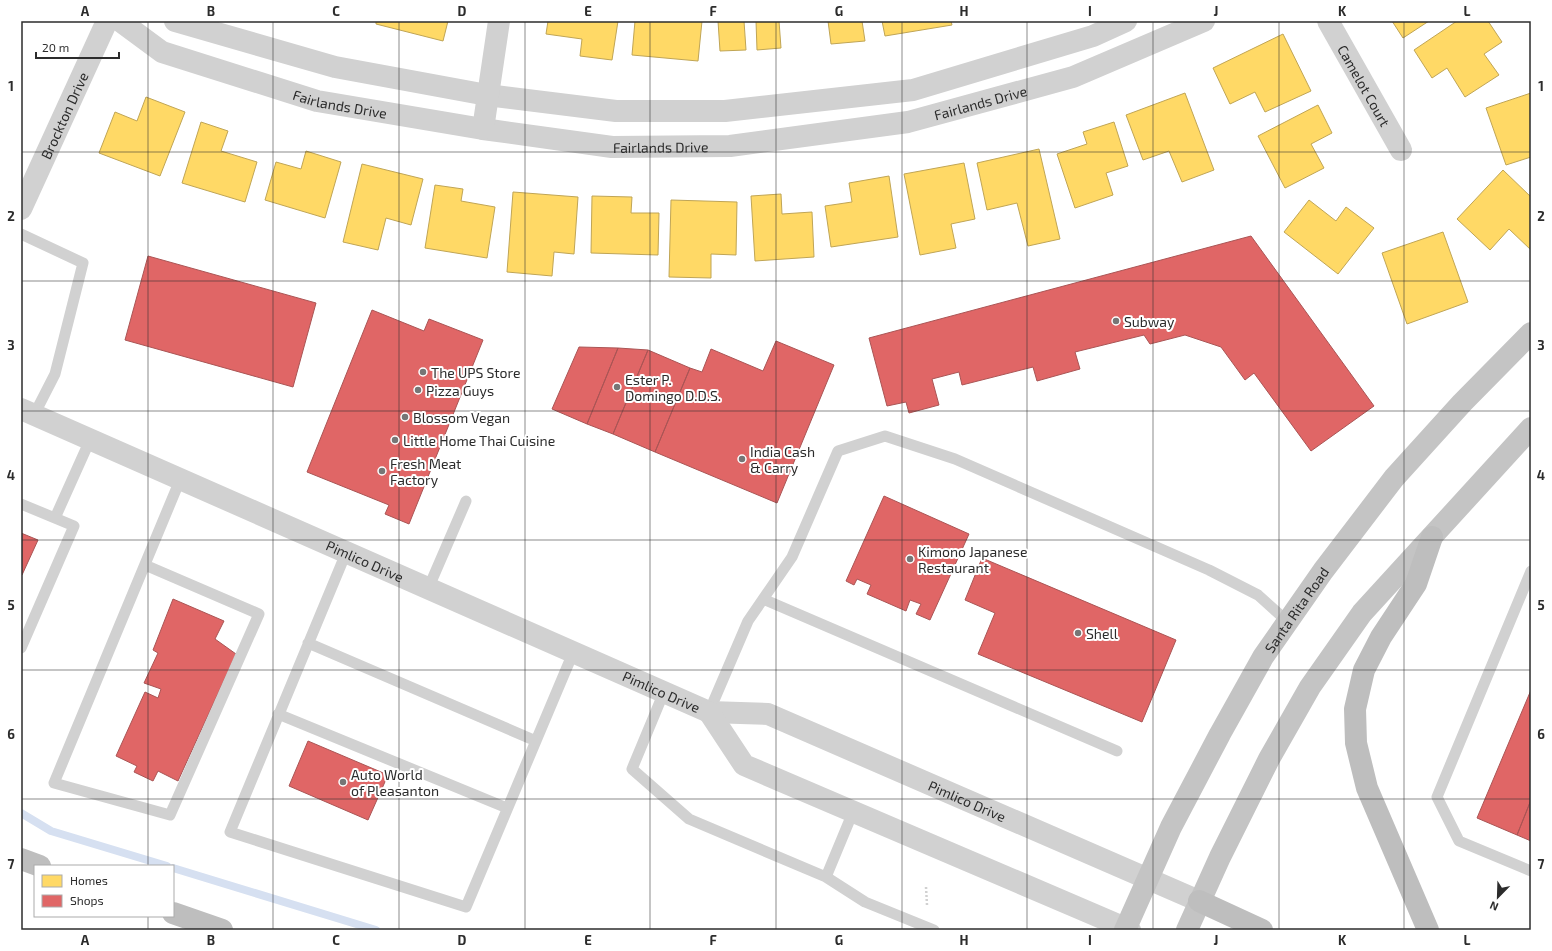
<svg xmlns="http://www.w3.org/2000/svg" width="1552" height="951" font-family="'Exo 2',sans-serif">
	<rect width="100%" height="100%" fill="#fff"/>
	<path fill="#ffd966" stroke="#c0a555" d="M376,21H448L443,41L376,24Z
		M548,21H618L612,60L580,56L582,39L546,34Z
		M635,21H702L698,61L632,55Z
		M718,21H744L746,50L720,51Z
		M756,21H779L781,48L757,50Z
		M828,21H862L865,41L831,44Z
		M882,21H951L952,25L885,36Z
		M1392,21H1429L1403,38Z
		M1457,21H1488L1502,42L1484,54L1499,75L1465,97L1447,68L1432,78L1414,50Z
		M1283,34L1311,91L1265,112L1255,92L1230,104L1213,68Z
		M1185,93L1214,170L1182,182L1169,151L1143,160L1126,115Z
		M1531,93V157L1506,165L1486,108Z
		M146,97L185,112L160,176L99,153L115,112L137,121Z
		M1318,105L1332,133L1311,144L1324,168L1285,188L1258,136Z
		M201,122L228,131L221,151L257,162L245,202L182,183Z
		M1114,122L1128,166L1106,173L1113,195L1075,208L1057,154L1087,144L1083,132Z
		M1039,149L1060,239L1028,246L1017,203L987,210L977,163Z
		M306,151L341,162L325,218L265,200L276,162L301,169Z
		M964,163L975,219L951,224L956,248L920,255L904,174Z
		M362,164L423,179L411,225L386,218L378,250L343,242Z
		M1503,170L1531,197V250L1509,229L1490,250L1457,219Z
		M889,176L898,237L831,247L825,206L852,202L849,183Z
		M435,185L463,189L461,201L495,207L487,258L425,248Z
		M513,192L578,197L574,254L554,252L552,276L507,272Z
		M781,194L782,214L812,212L814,257L755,261L751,196Z
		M592,196L632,197L631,213H659L658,255L591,253Z
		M671,200L737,202L736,255L711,254V278L669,277Z
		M1309,200L1336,221L1346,207L1374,228L1338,274L1284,232Z
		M1443,232L1468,302L1407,324L1382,253Z"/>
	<path fill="#e06666" stroke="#a55" d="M1251,236L1374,406L1311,451L1254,373L1245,380L1221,347L1185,335L1150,344L1144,335L1075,352L1080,369L1037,381L1033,367L962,385L959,372L932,379L939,405L909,413L906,402L887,406L869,338Z
		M148,256L316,303L293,387L125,340Z
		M372,310L424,331L429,319L483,340L409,524L385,514L389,505L307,472Z
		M776,341L834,365L777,503L655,452L690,368L702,372L711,349L763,371Z
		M579,347L618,348L587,424L552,409Z
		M618,348L648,350L613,434L587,424Z
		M648,350L690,368L655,452L613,434Z
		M884,496L969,534L930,620L916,614L921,604L910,600L906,611L867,594L871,585L857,579L854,585L846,581Z
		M21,533L38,540L22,575H21Z
		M982,558L1176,640L1142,722L978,654L995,613L965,600Z
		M173,599L224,621L215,639L236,654L178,781L158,771L153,781L134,772L137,766L116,756L145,692L158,698L161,689L144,683L158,653L153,650Z
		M1531,690V800L1517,835L1477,818Z
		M308,741L388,775L368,820L289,786Z
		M1531,800V841L1517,835Z"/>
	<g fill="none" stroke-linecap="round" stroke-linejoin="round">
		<path stroke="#d6e0f1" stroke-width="8" d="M21,813L51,831L167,866
			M173,868L376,930"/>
		<path stroke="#d1d1d1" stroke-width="2.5" stroke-dasharray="2 2" stroke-linecap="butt" d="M926,887L927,905"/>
		<path stroke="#d1d1d1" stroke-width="11" d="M21,234L83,263L55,374L34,415
			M21,504L74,526L21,648
			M55,518L90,440
			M346,553L230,832L466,907L573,653
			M145,565L259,614L170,815L54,783L180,480
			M1531,571L1437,797L1459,841L1531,871
			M428,589L466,501
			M763,599L1117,751
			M308,643L536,741
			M664,692L632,769L689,819L826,877L865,902L934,930
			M709,712L748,621L792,557L838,451L885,436L955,459L1209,570L1258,595L1288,622
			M278,714L507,808
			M826,877L853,812"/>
		<g stroke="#d1d1d1" stroke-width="22">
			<path id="s1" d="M120,21L162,52L317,101L483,129L612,147L730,146L908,122L1073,77L1204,21"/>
			<path d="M175,21L335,67L487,95L616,111H725L913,90L1093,36L1126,21"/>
			<path id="s2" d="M1328,21L1401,150"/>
			<path d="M483,129L499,21"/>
			<path id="s3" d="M21,209L107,21"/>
			<path id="s4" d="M21,409L709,712L768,714L1199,901"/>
			<path d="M709,712L744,765L1130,930"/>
		</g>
		<g stroke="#c4c4c4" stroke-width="22">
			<path id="s5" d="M1125,930L1171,827L1220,734L1263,657L1323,571L1394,478L1462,403L1531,333"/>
			<path d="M1187,930L1220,857L1269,759L1310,687L1362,613L1531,428"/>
		</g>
		<path stroke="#bebebe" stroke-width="22" d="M21,859L40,866
			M1199,901L1262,930
			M173,913L222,930
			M1428,930L1367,788L1356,743L1355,709L1364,670L1381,637L1416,584L1432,537"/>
	</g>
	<path fill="none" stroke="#2c2c2c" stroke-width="1" stroke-opacity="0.55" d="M148,21V866M273,21V930M399,21V930M525,21V930M650,21V930M776,21V930M902,21V930M1027,21V930M1153,21V930M1279,21V930M1404,21V930M21,152H1531M21,281H1531M21,411H1531M21,540H1531M21,670H1531M21,799H1531M148,916V930"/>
	<g fill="#767676" stroke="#fff" stroke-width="1.5">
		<circle cx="1116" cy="321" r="4"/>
		<circle cx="423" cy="372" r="4"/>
		<circle cx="617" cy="387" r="4"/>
		<circle cx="418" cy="390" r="4"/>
		<circle cx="405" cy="417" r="4"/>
		<circle cx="395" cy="440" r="4"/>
		<circle cx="742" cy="459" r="4"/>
		<circle cx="382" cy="471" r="4"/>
		<circle cx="910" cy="559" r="4"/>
		<circle cx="1078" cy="633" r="4"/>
		<circle cx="343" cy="782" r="4"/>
	</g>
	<g text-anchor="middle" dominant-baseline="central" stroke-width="4" stroke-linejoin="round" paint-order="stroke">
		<g font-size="14" fill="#2c2c2c" stroke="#fff">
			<text stroke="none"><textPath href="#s2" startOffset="74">Camelot Court</textPath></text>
			<text stroke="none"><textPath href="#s1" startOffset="886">Fairlands Drive</textPath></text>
			<text stroke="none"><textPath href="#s1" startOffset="238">Fairlands Drive</textPath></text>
			<text stroke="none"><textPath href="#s3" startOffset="103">Brockton Drive</textPath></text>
			<text stroke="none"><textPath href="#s1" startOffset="562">Fairlands Drive</textPath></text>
			<text stroke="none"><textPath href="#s4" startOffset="376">Pimlico Drive</textPath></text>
			<text stroke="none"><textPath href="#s5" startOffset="364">Santa Rita Road</textPath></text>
			<text stroke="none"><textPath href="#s4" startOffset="700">Pimlico Drive</textPath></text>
			<text stroke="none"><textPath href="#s4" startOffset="1028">Pimlico Drive</textPath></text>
		</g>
		<g font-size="14" fill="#2c2c2c" stroke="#fff" text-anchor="start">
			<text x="1124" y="321">Subway</text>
			<text x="431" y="372">The UPS Store</text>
			<text x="625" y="379">Ester P.<tspan x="625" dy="16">Domingo D.D.S.</tspan></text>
			<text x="426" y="390">Pizza Guys</text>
			<text x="413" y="417">Blossom Vegan</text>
			<text x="403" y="440">Little Home Thai Cuisine</text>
			<text x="750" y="451">India Cash<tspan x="750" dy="16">&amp; Carry</tspan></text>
			<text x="390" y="463">Fresh Meat<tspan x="390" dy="16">Factory</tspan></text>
			<text x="918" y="551">Kimono Japanese<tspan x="918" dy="16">Restaurant</tspan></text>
			<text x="1086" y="633">Shell</text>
			<text x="351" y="774">Auto World<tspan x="351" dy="16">of Pleasanton</tspan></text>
		</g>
	</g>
	<rect width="1552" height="951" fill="none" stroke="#ffffff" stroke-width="44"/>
	<rect x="34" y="865" width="140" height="52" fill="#ffffff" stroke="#ababab"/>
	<rect x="42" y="875" width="20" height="12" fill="#ffd966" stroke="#ababab"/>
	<text x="70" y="885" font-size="12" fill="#2c2c2c">Homes</text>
	<rect x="42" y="895" width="20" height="12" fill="#e06666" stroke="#ababab"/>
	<text x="70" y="905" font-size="12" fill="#2c2c2c">Shops</text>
	<g transform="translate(1498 897) rotate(203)" stroke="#ffffff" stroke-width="3" paint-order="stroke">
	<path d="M0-3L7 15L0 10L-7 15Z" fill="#2c2c2c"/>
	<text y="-6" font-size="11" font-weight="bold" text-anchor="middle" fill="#2c2c2c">N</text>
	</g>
	<path d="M36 52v6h83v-6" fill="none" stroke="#2c2c2c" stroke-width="2"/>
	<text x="42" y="52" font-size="12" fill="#2c2c2c" stroke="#ffffff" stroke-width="3" paint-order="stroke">20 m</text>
	<rect x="22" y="22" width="1508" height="907" fill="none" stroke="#2c2c2c" stroke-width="1.5"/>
	<g font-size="13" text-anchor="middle" font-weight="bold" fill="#2c2c2c">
		<text x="85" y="16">A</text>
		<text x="211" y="16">B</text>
		<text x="336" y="16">C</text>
		<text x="462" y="16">D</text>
		<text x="588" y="16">E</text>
		<text x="713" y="16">F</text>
		<text x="839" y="16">G</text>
		<text x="964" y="16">H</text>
		<text x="1090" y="16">I</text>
		<text x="1216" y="16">J</text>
		<text x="1342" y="16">K</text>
		<text x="1467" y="16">L</text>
		<text x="11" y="91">1</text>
		<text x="1541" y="91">1</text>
		<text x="11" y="221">2</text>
		<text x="1541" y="221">2</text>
		<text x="11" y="350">3</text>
		<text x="1541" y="350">3</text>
		<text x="11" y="480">4</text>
		<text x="1541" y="480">4</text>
		<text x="11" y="610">5</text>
		<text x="1541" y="610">5</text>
		<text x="11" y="739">6</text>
		<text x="1541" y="739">6</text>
		<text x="11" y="869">7</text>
		<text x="1541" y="869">7</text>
		<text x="85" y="945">A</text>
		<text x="211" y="945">B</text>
		<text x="336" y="945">C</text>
		<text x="462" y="945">D</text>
		<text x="588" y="945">E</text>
		<text x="713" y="945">F</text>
		<text x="839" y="945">G</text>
		<text x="964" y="945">H</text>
		<text x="1090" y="945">I</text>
		<text x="1216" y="945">J</text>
		<text x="1342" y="945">K</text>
		<text x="1467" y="945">L</text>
	</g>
</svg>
